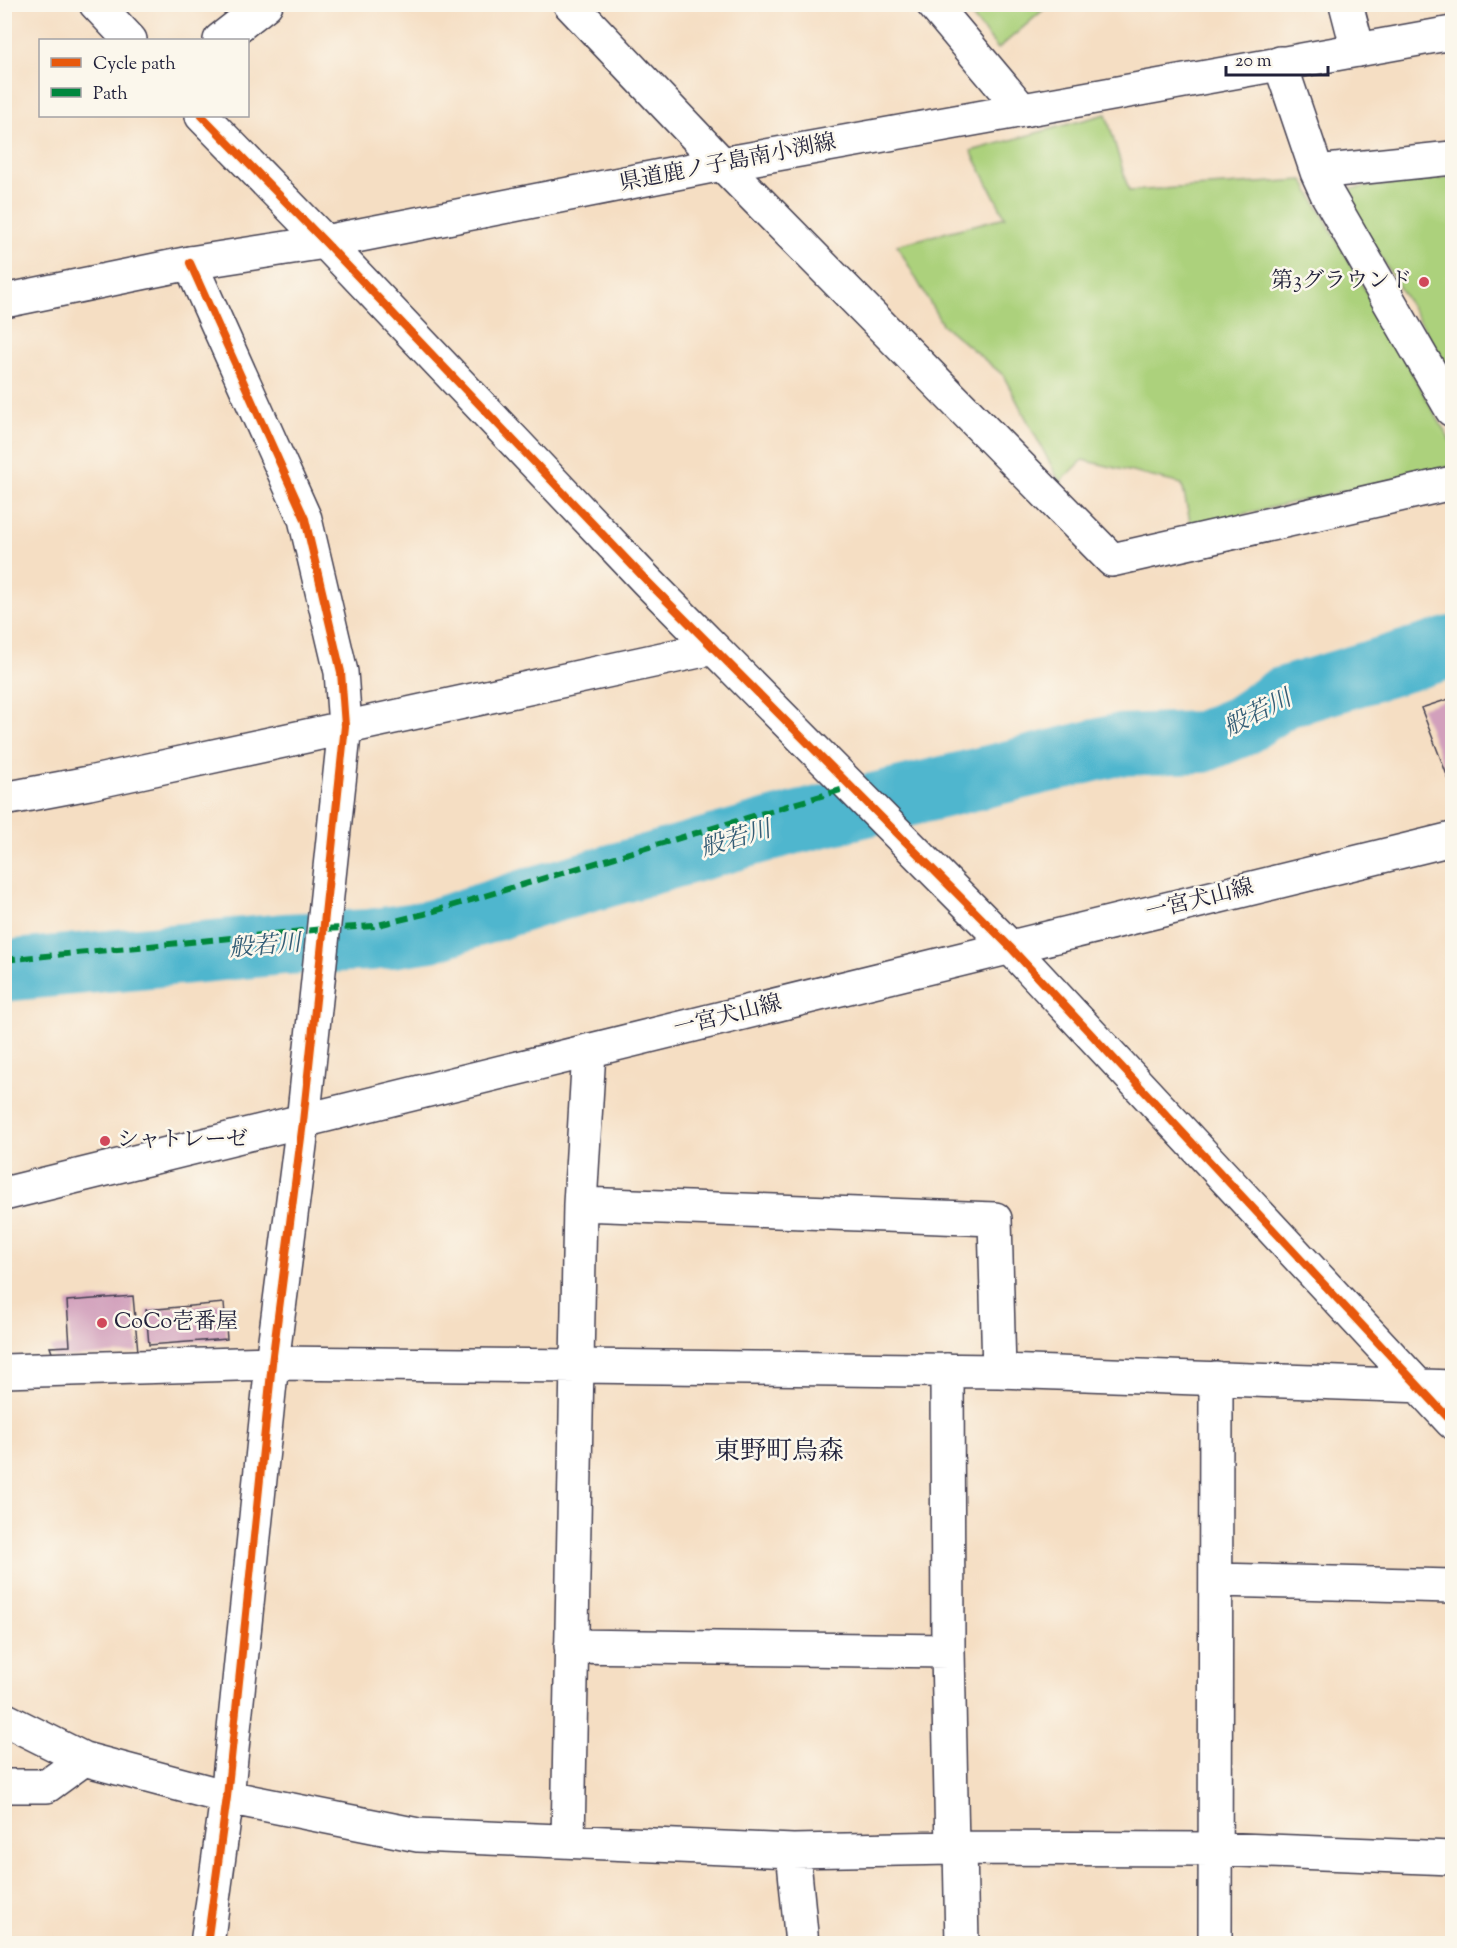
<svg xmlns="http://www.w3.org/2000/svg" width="1457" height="1948" font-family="'Sorts Mill Goudy','Noto Serif JP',serif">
	<rect width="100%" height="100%" fill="#fbf7ec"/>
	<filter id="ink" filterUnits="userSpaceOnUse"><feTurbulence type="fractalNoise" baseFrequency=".0167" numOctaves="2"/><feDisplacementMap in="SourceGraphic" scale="12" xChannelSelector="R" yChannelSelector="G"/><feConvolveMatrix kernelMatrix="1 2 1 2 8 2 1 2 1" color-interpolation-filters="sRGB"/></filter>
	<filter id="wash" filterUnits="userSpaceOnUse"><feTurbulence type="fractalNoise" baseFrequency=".008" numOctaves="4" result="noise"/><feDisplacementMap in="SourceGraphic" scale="24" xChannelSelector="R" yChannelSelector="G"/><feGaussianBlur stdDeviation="1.35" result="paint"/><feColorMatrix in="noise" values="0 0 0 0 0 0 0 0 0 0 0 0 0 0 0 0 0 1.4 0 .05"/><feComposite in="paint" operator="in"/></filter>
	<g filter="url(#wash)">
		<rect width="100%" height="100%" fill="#f5dec3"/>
		<path fill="#acd17b" stroke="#677a5b" stroke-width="1.5" d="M963,5H1049L998,49Z
			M1106,114L1129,191L1303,180L1452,444V466L1191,526L1182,484L1083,460L1060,482L1003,375L942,324L897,245L1005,217L971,151Z
			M1452,177V374L1340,190Z"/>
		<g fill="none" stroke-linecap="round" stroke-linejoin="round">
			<path stroke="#50b6ce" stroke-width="62" d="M4,971L284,944L370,940L430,931L535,897L791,824L1117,745L1202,742L1241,726L1282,698L1452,647"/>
		</g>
		<g id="blocks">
			<path fill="#d2a0bc" d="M1452,698V788L1421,708Z
				M133,1296L138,1352L54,1358L50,1347L70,1346L67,1301Z
				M224,1303L227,1339L149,1345L146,1310Z"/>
		</g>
	</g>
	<g filter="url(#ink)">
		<use href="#blocks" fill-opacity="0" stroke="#423e4f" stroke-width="1.5"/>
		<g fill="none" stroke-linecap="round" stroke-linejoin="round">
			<g stroke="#423e4f" stroke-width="36">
				<path id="minor" d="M96,4L130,40
					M570,4L722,164L1112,560L1452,483
					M933,4L1022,110
					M1346,4L1358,50
					M220,40L266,4
					M1280,63L1317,172L1327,194L1452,410
					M202,116L325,242L647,581L1010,947L1452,1422
					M1317,172L1452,158
					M190,263L305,519L341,672L345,726L303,1122L272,1363L227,1797L207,1944
					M4,799L89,783L713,648
					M580,1204L995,1219L999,1371
					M947,1370L948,1651L952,1848
					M4,1371L272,1363L577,1366L999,1371L1452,1387
					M1216,1580L1452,1586
					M571,1646L948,1651
					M4,1719L84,1759L227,1797L418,1835L793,1851L952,1848L1215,1849L1452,1858
					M4,1786H47L84,1759
					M568,1841L580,1204L589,1051
					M960,1848L962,1944
					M793,1851L802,1944
					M1215,1944L1216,1378"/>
			</g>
			<g stroke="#423e4f" stroke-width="36">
				<path id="major" d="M4,301L190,263L325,242L722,164L1452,33
					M4,1194L1452,839"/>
			</g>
			<use href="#minor" stroke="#fff" stroke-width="33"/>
			<use href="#major" stroke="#fff" stroke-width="33"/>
			<path stroke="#00873e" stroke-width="6" stroke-dasharray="12 6" stroke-linecap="butt" d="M4,960L324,929L374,926L424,914L851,787"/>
			<g stroke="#fbf7ec" stroke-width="11">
				<path id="cycleway" d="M202,116L325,242L647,581L1010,947L1452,1422
					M190,263L305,519L341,672L345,726L303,1122L272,1363L227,1797L207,1944"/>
			</g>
			<use href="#cycleway" stroke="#e8590c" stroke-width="8"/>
		</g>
	</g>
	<g fill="#d1495b" stroke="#fbf7ec" stroke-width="2">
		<circle cx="1424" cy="282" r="6"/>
		<circle cx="105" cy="1141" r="6"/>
		<circle cx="102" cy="1323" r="6"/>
	</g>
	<g text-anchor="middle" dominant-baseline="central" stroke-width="5" stroke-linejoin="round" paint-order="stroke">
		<g font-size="22" fill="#22223b" stroke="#fbf7ec">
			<text transform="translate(728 164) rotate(-11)">県道鹿ノ子島南小渕線</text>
			<text transform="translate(1200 901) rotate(-14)">一宮犬山線</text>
			<text transform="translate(728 1017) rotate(-14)">一宮犬山線</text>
		</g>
		<g font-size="22" fill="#22223b" stroke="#fbf7ec" text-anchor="start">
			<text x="1412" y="282" text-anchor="end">第3グラウンド</text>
			<text x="117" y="1141">シャトレーゼ</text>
			<text x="114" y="1323">CoCo壱番屋</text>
		</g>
		<g font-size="24" font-style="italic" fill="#345d76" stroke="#fbf7ec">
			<text transform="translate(1258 714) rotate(-27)">般若川</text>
			<text transform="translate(736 840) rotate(-17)">般若川</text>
			<text transform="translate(265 947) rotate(-5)">般若川</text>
		</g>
		<g font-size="26" fill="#22223b" stroke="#fbf7ec">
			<text x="779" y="1452">東野町烏森</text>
		</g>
	</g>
	<rect width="1457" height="1948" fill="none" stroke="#fbf7ec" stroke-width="24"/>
	<rect x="39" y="39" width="210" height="78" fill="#fbf7ec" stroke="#a4a2a5" stroke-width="1.5"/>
	<rect x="51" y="58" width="30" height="9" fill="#e8590c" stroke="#a4a2a5" stroke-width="1.5"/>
	<text x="93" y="69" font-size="18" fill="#22223b">Cycle path</text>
	<rect x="51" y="88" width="30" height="9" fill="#00873e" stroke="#a4a2a5" stroke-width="1.5"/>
	<text x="93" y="99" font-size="18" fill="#22223b">Path</text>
	<path d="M1226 66v9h102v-9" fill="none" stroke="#22223b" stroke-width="3"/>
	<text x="1235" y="66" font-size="18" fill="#22223b" stroke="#fbf7ec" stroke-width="4.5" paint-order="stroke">20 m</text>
</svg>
